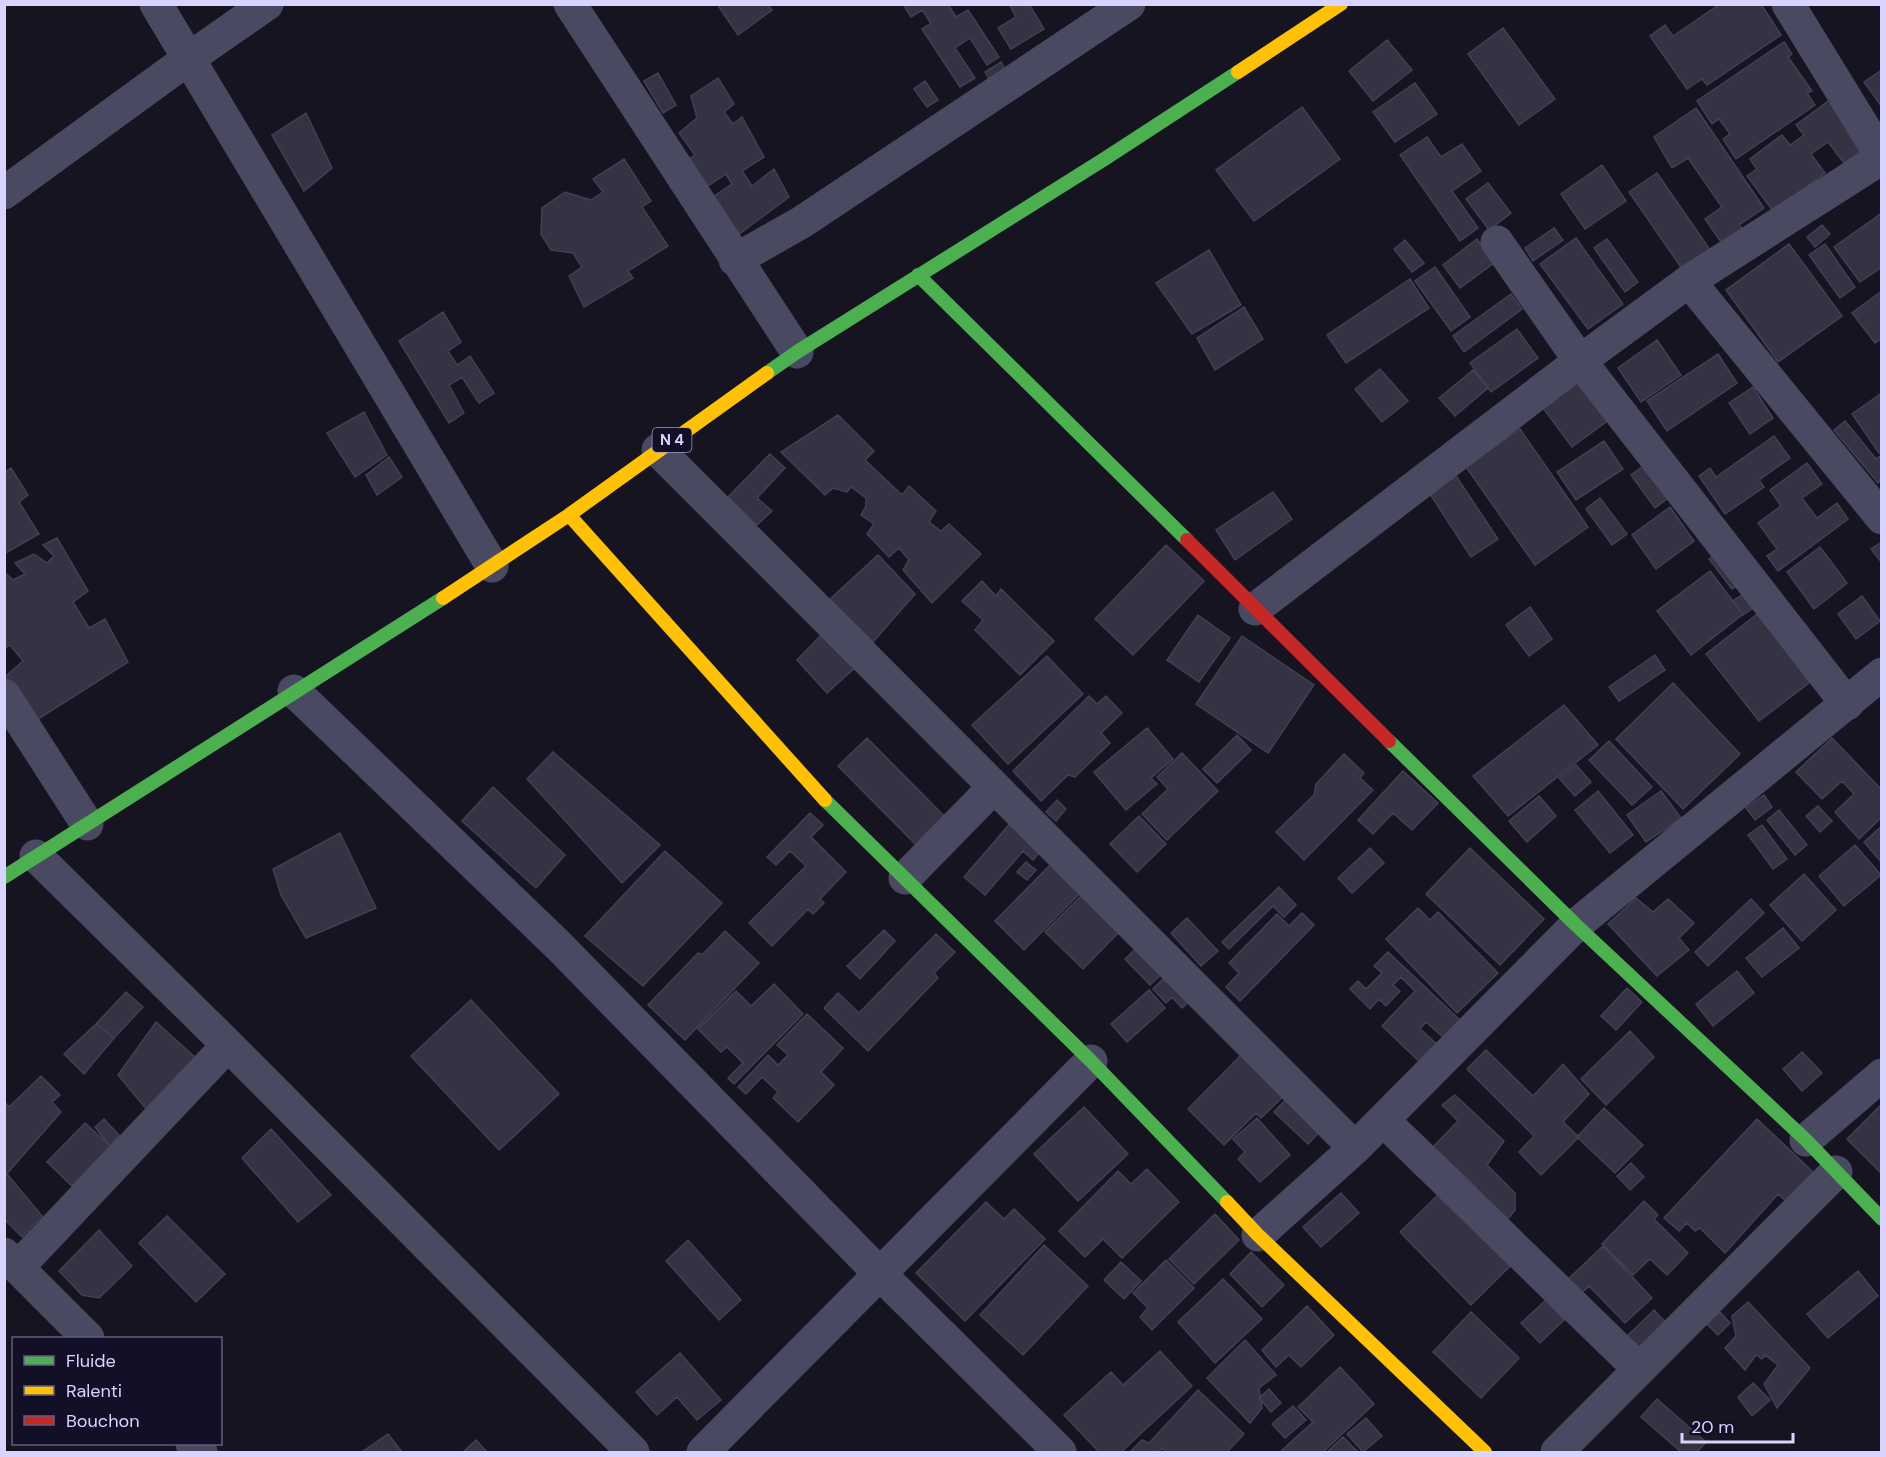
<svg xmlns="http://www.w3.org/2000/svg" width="1886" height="1457" font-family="'DM Sans',sans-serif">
	<rect width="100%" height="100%" fill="#161421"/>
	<path fill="#343243" stroke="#433f54" stroke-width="1.5" d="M717,4H768L772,10L738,35Z
		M903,4H948L956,17L968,10L999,57L987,65L970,38L955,48L975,78L960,87L922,29L931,23L922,10L911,17Z
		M1009,4H1029L1044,29L1011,49L998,28L1016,17Z
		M1720,4H1761L1781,35L1707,85L1702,79L1687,89L1650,36L1665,25L1673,36Z
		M1503,28L1555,99L1519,125L1468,54Z
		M1387,40L1412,70L1373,101L1349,71Z
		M1784,42L1792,54L1788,57L1812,91L1807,93L1815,105L1736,159L1723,139L1730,134L1719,119L1712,124L1697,101Z
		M1001,62L1009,76L993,86L985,72Z
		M1882,70V107L1864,82Z
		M658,73L676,105L663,113L644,81Z
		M718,78L734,104L724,112L733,124L742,117L764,157L742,171L752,186L774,169L789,197L738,235L711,198L732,184L726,174L705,188L689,159L695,155L679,133L697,118L691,96Z
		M925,81L938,100L927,107L914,89Z
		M1415,83L1437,114L1395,142L1373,112Z
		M1831,99L1866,147L1844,163L1828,142L1811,154L1825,173L1773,211L1747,176L1757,169L1750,159L1782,135L1790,145L1804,135L1796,125Z
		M1302,107L1340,159L1254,221L1216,170Z
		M1696,108L1764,208L1739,225L1744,230L1723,245L1705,219L1722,207L1688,158L1672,168L1654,137Z
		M306,113L332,168L304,191L272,135Z
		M1427,137L1441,157L1462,144L1481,171L1452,191L1478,228L1460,241L1400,155Z
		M624,159L651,201L642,207L668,246L628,271L633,278L584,307L569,276L582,267L573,253L551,250L541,234L542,208L565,192L591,200L603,192L593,179Z
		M1602,165L1626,201L1585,229L1561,194Z
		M1657,173L1713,254L1685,273L1629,192Z
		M1488,183L1511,213L1489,230L1466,199Z
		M1882,213V267L1860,282L1834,247Z
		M1822,225L1830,234L1815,247L1807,237Z
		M1554,228L1563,240L1533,261L1525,248Z
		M1576,238L1623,304L1588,329L1540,264Z
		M1477,239L1494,263L1460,288L1443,265Z
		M1607,239L1638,282L1625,292L1594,248Z
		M1405,240L1424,263L1412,272L1394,249Z
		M1789,244L1842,316L1778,362L1726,290Z
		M1825,244L1855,287L1840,298L1809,255Z
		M1209,250L1241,305L1192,334L1156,283Z
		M1435,267L1470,317L1451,331L1415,281Z
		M1410,279L1429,308L1346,363L1327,335Z
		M1882,291V338L1875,343L1852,313Z
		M1511,294L1522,309L1464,352L1453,336Z
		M1244,307L1263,339L1215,370L1197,338Z
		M443,312L461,342L448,351L457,365L470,356L494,393L479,403L462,377L449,385L464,413L449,423L399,341Z
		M1517,329L1538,358L1491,392L1470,363Z
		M1657,340L1681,375L1641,402L1618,368Z
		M1718,354L1737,383L1667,431L1647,401Z
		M1380,369L1408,401L1382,422L1355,389Z
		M1473,370L1488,388L1455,416L1439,398Z
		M1586,377L1614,416L1572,447L1543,408Z
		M1753,387L1773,418L1750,434L1729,403Z
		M1882,393V451L1879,453L1852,414Z
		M364,412L387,455L355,477L327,433Z
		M838,415L874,451L865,460L902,495L909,486L936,511L929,522L941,531L949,524L981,554L932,603L903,570L909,560L899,548L889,557L867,534L874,524L861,515L866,506V498L851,487L847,492L833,488L825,495L781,452Z
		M1845,421L1876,459L1882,455V480L1878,483L1834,430Z
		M1520,429L1588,527L1535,565L1466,467Z
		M1774,436L1790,458L1759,480L1764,487L1725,514L1699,476L1710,468L1716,477Z
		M1604,441L1623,469L1576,500L1557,472Z
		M770,454L785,468L757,498L772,511L757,525L728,497Z
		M389,457L402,477L377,495L366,475Z
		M1652,460L1676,492L1655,508L1631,475Z
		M1807,463L1822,484L1802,498L1817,518L1837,503L1848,519L1778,571L1767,556L1777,549L1758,523L1781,506L1770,490Z
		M11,468L28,495L19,502L39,534L4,554V473Z
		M1454,473L1498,539L1471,557L1428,491Z
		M1273,492L1292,519L1235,560L1216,530Z
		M1600,498L1627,534L1612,545L1586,509Z
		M1670,507L1694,541L1656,569L1632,535Z
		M57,538L88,591L73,602L89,628L105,619L128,662L32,723L4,678L23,661L10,645L4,649V572L13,580L25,574L15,563L34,554L47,563L54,556L43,545Z
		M1882,542V563L1871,549Z
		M1166,545L1204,581L1133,655L1095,619Z
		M1820,547L1847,583L1814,609L1787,572Z
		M1718,552L1741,583L1732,589L1709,559Z
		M878,555L915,594L873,642L830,599Z
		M1710,571L1743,614L1691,655L1657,611Z
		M982,581L996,596L1001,589L1054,641L1020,675L975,630L983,620L962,601Z
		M1753,587L1762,602L1743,615L1733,601Z
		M1862,596L1880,621L1856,639L1838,614Z
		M1530,607L1552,639L1529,656L1506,625Z
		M1765,608L1818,676L1759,721L1706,654Z
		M1198,615L1230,638L1199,682L1167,660Z
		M824,632L859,664L827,693L797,660Z
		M1242,636L1314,685L1268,753L1196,704Z
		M1655,655L1665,670L1619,701L1609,687Z
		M1047,656L1083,694L1008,764L972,725Z
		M1673,683L1740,754L1683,809L1616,739Z
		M1089,696L1097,704L1106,696L1122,713L1101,733L1110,743L1075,777L1068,775L1041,801L1013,771Z
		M1564,705L1598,745L1508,816L1473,776Z
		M1147,728L1173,759L1151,778L1157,784L1126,810L1094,772Z
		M1237,735L1251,750L1217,783L1203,769Z
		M867,738L952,824L924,853L838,766Z
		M1832,738L1882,790V817L1859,839L1835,812L1854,794L1842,781L1822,799L1796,772Z
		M1609,741L1652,787L1632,805L1589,760Z
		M553,752L660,845L622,883L527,779Z
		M1182,753L1218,791L1167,840L1142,814L1168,789L1157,777Z
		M1344,754L1364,773L1360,778L1373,790L1304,860L1276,832L1314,795L1316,784Z
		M1576,765L1591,782L1575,796L1559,778Z
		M1403,771L1438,803L1412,830L1393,813L1373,834L1358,820Z
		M493,787L565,855L536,888L462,821Z
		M1598,791L1633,835L1610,853L1575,810Z
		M1661,791L1681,818L1646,842L1627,815Z
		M1764,795L1772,807L1755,820L1746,808Z
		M1539,796L1556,816L1527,842L1509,821Z
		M1057,800L1066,809L1056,821L1046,812Z
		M1818,806L1832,821L1820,832L1806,816Z
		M1779,810L1807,845L1795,855L1767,820Z
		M810,813L823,825L811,837L846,872L820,899L824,903L813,914L808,909L772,946L749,923L806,866L790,851L776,865L767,857Z
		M1139,816L1166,844L1137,872L1110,844Z
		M1013,820L1044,847L1033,860L1023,851L985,895L964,877Z
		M1762,825L1787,859L1773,869L1748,835Z
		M1882,826V863L1864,842Z
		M340,833L376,908L306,938L281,895L273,869Z
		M1855,845L1881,875L1844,906L1819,876Z
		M1370,848L1384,863L1352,893L1338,878Z
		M1470,848L1544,919L1500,965L1426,894Z
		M665,851L722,903L643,986L585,936Z
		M1055,860L1084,889L1024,950L995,921Z
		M1026,862L1036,870L1027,880L1017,872Z
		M1804,874L1836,910L1802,941L1770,905Z
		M1279,887L1296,905L1284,917L1273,906L1229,949L1222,942Z
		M1085,892L1123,928L1083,969L1045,932Z
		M1636,898L1653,912L1668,899L1694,923L1679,938L1689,950L1657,976L1608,924Z
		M1751,899L1764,913L1708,966L1695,952Z
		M1418,908L1430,920L1438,912L1498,973L1457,1013L1386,939Z
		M1302,913L1314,925L1240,1001L1226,987L1239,973L1229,963L1277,914L1289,926Z
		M1187,918L1218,951L1201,966L1171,933Z
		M1783,928L1799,948L1762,977L1746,958Z
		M884,930L895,941L860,979L847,966Z
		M725,931L759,963L685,1040L648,1005L698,953L703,954Z
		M936,934L955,952L934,973L938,978L868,1051L824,1008L838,993L859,1013Z
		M1141,944L1166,970L1150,985L1125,959Z
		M1388,952L1460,1020L1443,1037L1426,1022L1420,1029L1439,1046L1422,1064L1382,1026L1415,991L1401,977L1393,985L1400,991L1386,1006L1379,999L1370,1009L1350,989L1358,981L1366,989L1382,973L1374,966Z
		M1737,971L1754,993L1713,1026L1696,1004Z
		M1167,975L1191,1000L1182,1008L1172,997L1166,1003L1153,989Z
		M774,984L803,1014L734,1084L728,1078L743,1063L727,1047L721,1052L698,1029L736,991L751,1006Z
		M1627,988L1642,1002L1616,1030L1601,1016Z
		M1149,990L1165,1008L1127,1042L1111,1024Z
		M126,992L143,1007L114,1038L96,1024Z
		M471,1000L559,1094L499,1150L411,1056Z
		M807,1014L843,1048L821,1072L834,1085L798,1122L773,1098L778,1092L762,1077L746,1094L738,1087L768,1055L778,1065L788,1055L777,1045Z
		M156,1022L197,1059L147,1110L118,1075Z
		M96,1024L114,1038L84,1074L64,1054Z
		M1630,1031L1654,1057L1606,1105L1581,1079Z
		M1248,1048L1290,1090L1261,1118L1256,1113L1224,1145L1188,1109Z
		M1486,1050L1533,1096L1563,1064L1589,1094L1563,1122L1579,1137L1541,1175L1519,1152L1534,1136L1467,1069Z
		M1802,1052L1822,1073L1802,1091L1783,1069Z
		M41,1076L60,1095L52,1102L61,1112L4,1177V1101L9,1107Z
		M1292,1093L1326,1125L1308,1144L1274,1112Z
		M1455,1095L1504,1141L1487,1165L1515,1193V1210L1507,1220L1473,1193L1476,1187L1433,1147L1458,1121L1442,1105Z
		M1882,1104V1174L1847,1139Z
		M1084,1107L1128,1154L1078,1201L1034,1154Z
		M1604,1108L1643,1145L1615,1173L1577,1137Z
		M1257,1118L1290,1155L1260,1182L1238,1159L1245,1152L1233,1139Z
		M104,1119L119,1135L110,1146L95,1127Z
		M1757,1119L1814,1173L1786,1201L1778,1194L1725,1253L1700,1228L1695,1231L1687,1223L1679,1231L1664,1218Z
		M85,1123L110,1146L72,1186L47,1162Z
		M271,1129L331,1195L298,1222L242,1158Z
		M1631,1163L1644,1177L1630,1190L1617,1176Z
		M1147,1169L1179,1202L1122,1258L1103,1239L1085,1257L1059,1231L1118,1171L1131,1184Z
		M7,1174L42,1216L22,1237L4,1219V1177Z
		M1341,1193L1359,1213L1321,1247L1303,1227Z
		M1440,1193L1510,1266L1471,1305L1400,1232Z
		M1644,1201L1658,1215L1654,1219L1688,1253L1667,1275L1650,1259L1633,1275L1602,1244Z
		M986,1202L1004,1219L1014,1209L1045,1239L965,1321L916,1273Z
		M1215,1214L1239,1240L1194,1284L1169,1259Z
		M167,1216L225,1274L196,1302L139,1243Z
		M99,1230L132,1266L99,1298L82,1295L59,1271Z
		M688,1240L741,1300L719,1320L666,1261Z
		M1044,1245L1088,1286L1023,1355L980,1315Z
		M1603,1246L1652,1298L1625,1323L1589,1286L1576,1298L1563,1284Z
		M1251,1252L1284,1285L1262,1307L1230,1274Z
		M1166,1260L1194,1288L1152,1330L1140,1317L1148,1308L1133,1293Z
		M1121,1262L1141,1281L1124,1299L1104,1280Z
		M1858,1271L1878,1296L1828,1338L1807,1314Z
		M1223,1279L1262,1319L1215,1363L1178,1322Z
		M1546,1300L1564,1320L1540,1343L1521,1323Z
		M1748,1302L1810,1368L1777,1408L1764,1384L1778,1365L1765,1355L1762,1359L1756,1355L1745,1370L1725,1348L1736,1336L1732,1316Z
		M1307,1306L1334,1335L1301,1367L1289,1355L1276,1367L1262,1350Z
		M1654,1310L1671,1328L1635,1362L1618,1345Z
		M1471,1312L1519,1358L1481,1398L1433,1352Z
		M1720,1312L1730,1323L1718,1335L1707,1324Z
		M1245,1340L1276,1375L1259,1388L1262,1408L1250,1423L1207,1378Z
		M1160,1351L1192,1386L1121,1452H1099L1064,1415L1111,1372L1123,1385Z
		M680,1353L721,1400L697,1420L677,1397L657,1415L636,1392Z
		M1340,1367L1374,1404L1323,1452H1280L1313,1422L1298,1407Z
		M1753,1383L1770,1400L1752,1416L1738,1397Z
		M1269,1389L1281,1403L1271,1412L1259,1398Z
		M1198,1390L1244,1434L1227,1452H1166L1162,1448L1158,1452H1130L1142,1440L1149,1443Z
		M1657,1399L1706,1442L1697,1452H1681L1641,1417Z
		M1293,1406L1306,1420L1285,1438L1272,1424Z
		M1366,1418L1382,1436L1363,1452L1347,1434Z
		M388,1434L402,1452H362Z
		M1343,1437L1358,1452H1327Z
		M476,1440L487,1452H463Z"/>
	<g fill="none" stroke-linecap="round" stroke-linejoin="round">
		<path stroke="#4a4962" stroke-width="33" d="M156,4L492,566
			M570,4L797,352
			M1788,4L1882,157
			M4,193L188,59L267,4
			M1497,242L1580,361L1847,704
			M735,260L802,222L1129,4
			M1689,281L1882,518
			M658,450L1355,1148
			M1255,609L1580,361L1689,281L1882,158
			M294,691L559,946L880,1274L1060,1452
			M4,695L87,824
			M36,856L228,1045L633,1452
			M905,878L994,787
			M1383,1120L1639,1369
			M1806,1140L1882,1075
			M1258,1235L1355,1148L1576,925L1882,674
			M4,1254L88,1338
			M18,1267L228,1045
			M192,1444L201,1452
			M703,1452L1091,1061
			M1557,1452L1836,1172"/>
		<path stroke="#4caf50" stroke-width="14" d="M918,275L1187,540
			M767,373L797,352L1106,158L1238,72
			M1389,741L1576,925L1806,1140L1882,1219
			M825,800L1091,1061L1227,1202
			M4,877L443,598"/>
		<path stroke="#ffc107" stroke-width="14" d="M1238,72L1341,4
			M569,515L825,800
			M443,598L569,515L767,373
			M1227,1202L1258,1235L1485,1452"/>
		<path stroke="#c62828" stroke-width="14" d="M1187,540L1389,741"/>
	</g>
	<g text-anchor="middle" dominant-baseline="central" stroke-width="6" stroke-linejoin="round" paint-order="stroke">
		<rect fill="#130f26" stroke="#9e99be" stroke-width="1.5" x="652.5" y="428" width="39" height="24" rx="4.5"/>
		<g font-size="15" font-weight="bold" fill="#d9d4ff">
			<text x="672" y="440">N 4</text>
		</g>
	</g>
	<rect width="1886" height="1457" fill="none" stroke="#d9d4ff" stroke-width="12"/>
	<rect x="12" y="1337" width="210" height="108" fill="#130f26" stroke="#625e7d" stroke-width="1.5"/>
	<rect x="24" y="1356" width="30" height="9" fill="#4caf50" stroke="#625e7d" stroke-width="1.5"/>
	<text x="66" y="1367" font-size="18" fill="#d9d4ff">Fluide</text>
	<rect x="24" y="1386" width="30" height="9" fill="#ffc107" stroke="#625e7d" stroke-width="1.5"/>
	<text x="66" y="1397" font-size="18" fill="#d9d4ff">Ralenti</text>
	<rect x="24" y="1416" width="30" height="9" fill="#c62828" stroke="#625e7d" stroke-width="1.5"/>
	<text x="66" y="1427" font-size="18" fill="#d9d4ff">Bouchon</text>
	<path d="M1682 1433v9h111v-9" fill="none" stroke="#d9d4ff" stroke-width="3"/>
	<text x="1691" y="1433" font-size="18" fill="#d9d4ff" stroke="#130f26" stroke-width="4.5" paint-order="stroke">20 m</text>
</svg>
